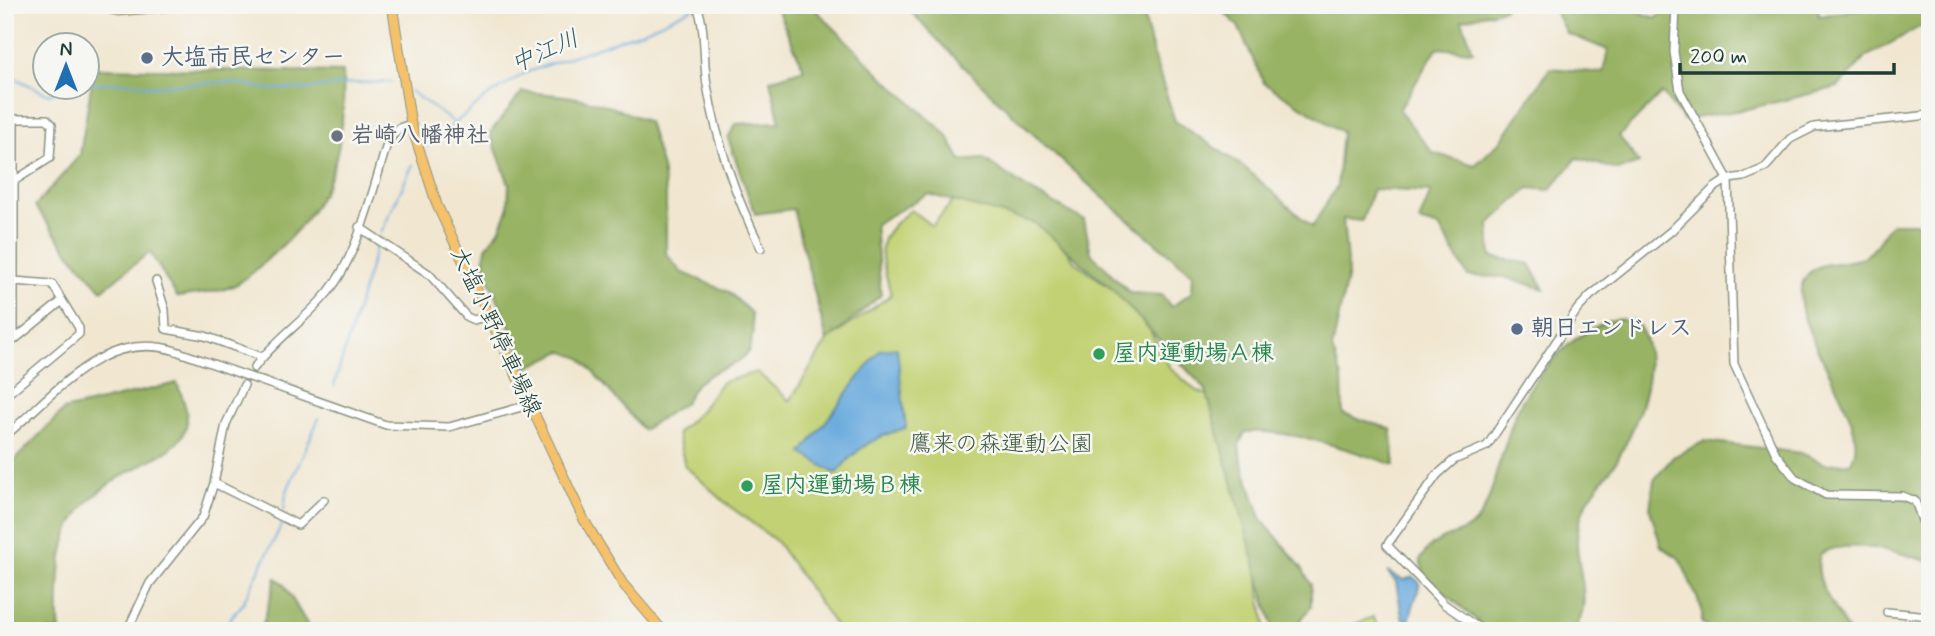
<svg xmlns="http://www.w3.org/2000/svg" width="1935" height="636" font-family="Mynerve,'Klee One',sans-serif">
	<rect width="100%" height="100%" fill="#f6f6f2"/>
	<filter id="ink" filterUnits="userSpaceOnUse"><feTurbulence type="fractalNoise" baseFrequency=".0143" numOctaves="2"/><feDisplacementMap in="SourceGraphic" scale="14" xChannelSelector="R" yChannelSelector="G"/><feConvolveMatrix kernelMatrix="1 2 1 2 8 2 1 2 1" color-interpolation-filters="sRGB"/></filter>
	<filter id="wash" filterUnits="userSpaceOnUse"><feTurbulence type="fractalNoise" baseFrequency=".00686" numOctaves="4" result="noise"/><feDisplacementMap in="SourceGraphic" scale="28" xChannelSelector="R" yChannelSelector="G"/><feGaussianBlur stdDeviation="1.57" result="paint"/><feColorMatrix in="noise" values="0 0 0 0 0 0 0 0 0 0 0 0 0 0 0 0 0 1.4 0 .05"/><feComposite in="paint" operator="in"/></filter>
	<g filter="url(#wash)">
		<rect width="100%" height="100%" fill="#f1e7d1"/>
		<path fill="#c2d173" stroke="#708754" stroke-width="2" d="M962,191L1025,213L1060,241L1075,262L1112,289L1146,323L1170,368L1195,390L1232,406L1266,631H839L776,541L728,505L685,466L677,433L699,412L722,382L757,372L790,401L827,341L891,295C880,249 871,241 911,210L932,226Z
			M1373,617L1381,631H1337Z"/>
		<path fill="#99b365" stroke="#5c784c" stroke-width="2" d="M775,5H811L882,76L947,135L961,161L984,159L1028,189L1084,220L1091,253L1130,293L1162,295L1171,307L1192,292L1193,274C1091,190 994,102 905,5H1141L1155,60L1175,121L1244,167L1312,227L1337,186L1342,132L1264,83L1238,26L1217,5H1505L1504,9L1462,20L1473,51L1437,48L1399,110L1433,153L1475,165L1500,142L1550,68L1603,73L1608,50L1566,33L1552,5H1620L1656,18L1673,5H1818L1819,16L1882,5H1930V21L1866,57L1838,87L1747,109L1683,120L1662,93L1619,136L1639,163L1618,170L1577,158L1550,190L1529,188L1489,224L1491,257L1530,264L1544,289L1505,277L1468,276L1439,227L1419,221L1431,192L1373,189L1362,221L1343,219L1348,273L1332,349L1342,377L1343,414L1391,429L1395,465C1348,450 1294,429 1245,432L1239,445L1241,460L1261,518L1302,568L1311,585V607L1292,631H1274L1206,390L1112,289L1035,223L928,194L875,224L881,295L827,341L793,209L755,214L728,138L736,124L780,122L770,80L804,69Z
			M94,68L343,72C346,150 333,201 273,254C262,264 248,279 235,285C219,293 195,294 177,297L150,252L102,290L71,255L35,206L80,155Z
			M522,92C572,95 602,100 648,122L662,168L666,196V253L681,272L729,292L751,313L753,333L749,351L738,362L714,372L697,383L684,403L643,430L581,358L562,351L527,368L484,268L486,247L499,231L508,210L509,184L490,133Z
			M1893,223H1916L1930,235V562C1900,552 1848,537 1820,554C1812,581 1835,608 1848,631H1711L1702,623V609L1680,559L1661,546L1650,509L1654,480L1673,457L1705,441L1801,453L1825,464L1850,463C1881,420 1771,315 1808,274C1821,260 1842,265 1858,259C1882,251 1877,233 1893,223Z
			M1617,319L1635,321C1666,358 1637,425 1616,462C1607,477 1592,490 1585,506C1580,517 1577,531 1577,543C1577,571 1595,608 1572,631H1489L1424,575L1420,560C1436,531 1460,539 1476,522C1488,508 1493,484 1498,467C1506,446 1511,420 1522,401C1542,367 1577,328 1617,319Z
			M177,383C182,397 191,415 185,430C178,449 157,456 140,466C90,492 65,514 60,572C59,592 57,610 60,631H5V470L64,410Z
			M276,578L283,583L311,631H261Z"/>
		<path fill="#6babde" stroke="#457489" stroke-width="2" d="M897,348L906,428C874,437 856,448 836,474L802,453L880,350Z
			M1387,572L1403,580L1413,577L1420,583C1417,598 1411,608 1409,623L1402,617L1396,582Z"/>
		<g fill="none" stroke-linecap="round" stroke-linejoin="round">
			<path stroke="#6babde" stroke-width="2" d="M5,66L13,77L47,94L68,88
				M88,84L130,82L152,86L228,82L270,89H310L355,83L392,82
				M410,91L453,122
				M427,146L484,99L525,73L641,32L693,8
				M381,233L413,164
				M334,386L376,247
				M284,511L286,493L319,418
				M219,631L242,605L282,524"/>
		</g>
	</g>
	<g filter="url(#ink)">
		<g fill="none" stroke-linecap="round" stroke-linejoin="round">
			<g stroke="#889282" stroke-width="10">
				<path id="minor" d="M697,5C706,29 703,60 707,85C717,143 735,196 761,248
					M1676,5L1674,52L1680,91L1728,179L1734,364L1776,454L1795,478L1826,495L1902,496L1915,501L1930,542
					M5,115L14,119V340L5,342
					M5,181H14L50,158L52,124L47,119H14
					M359,227L429,274L467,317L474,320L487,316
					M156,281L165,310L166,329L205,336L262,357
					M14,340L62,301
					M254,368C275,339 307,319 329,291C358,256 374,185 388,141L399,128L411,124
					M5,396L79,334V328L52,284L14,281
					M5,436C56,394 103,328 176,351L386,425L449,427L529,405
					M214,483L298,525L324,500
					M1887,612L1930,616
					M127,631L150,583L203,517L214,483L226,424L244,385
					M1483,631L1444,604L1387,545L1437,475L1454,460L1487,446L1577,310L1590,296L1671,231L1714,188L1728,179L1744,177L1765,168L1790,139L1814,127L1930,115"/>
			</g>
			<g stroke="#889282" stroke-width="11">
				<path id="major" d="M93,5L118,11L186,5
					M392,5L411,124L437,205L584,520L623,584L663,631"/>
			</g>
			<use href="#minor" stroke="#fff" stroke-width="7"/>
			<use href="#major" stroke="#f5c16b" stroke-width="9"/>
		</g>
	</g>
	<g fill="#5c6f8a" stroke="#f6f6f2" stroke-width="2.5">
		<circle cx="147" cy="58" r="7"/>
		<circle cx="1517" cy="329" r="7"/>
	</g>
	<circle fill="#6b7280" stroke="#f6f6f2" stroke-width="2.5" cx="337" cy="136" r="7"/>
	<g fill="#2e9e5b" stroke="#f6f6f2" stroke-width="2.5">
		<circle cx="1099" cy="354" r="7"/>
		<circle cx="747" cy="486" r="7"/>
	</g>
	<g text-anchor="middle" dominant-baseline="central" stroke-width="5" stroke-linejoin="round" paint-order="stroke">
		<g font-size="23" font-weight="bold" fill="#4e5e75" stroke="#f6f6f2" text-anchor="start">
			<text x="161" y="58">大塩市民センター</text>
			<text x="1531" y="329">朝日エンドレス</text>
		</g>
		<g font-size="23" font-weight="bold" fill="#5b616d" stroke="#f6f6f2" text-anchor="start">
			<text x="351" y="136">岩崎八幡神社</text>
		</g>
		<g font-size="23" fill="#1f3d34" stroke="#f6f6f2">
			<text transform="translate(495 332) rotate(65)">大塩小野停車場線</text>
		</g>
		<g font-size="23" font-weight="bold" fill="#27864d" stroke="#f6f6f2" text-anchor="start">
			<text x="1113" y="354">屋内運動場Ａ棟</text>
			<text x="761" y="486">屋内運動場Ｂ棟</text>
		</g>
		<g font-size="23" fill="#405b41" stroke="#f6f6f2">
			<text x="1001" y="445">鷹来の森運動公園</text>
		</g>
		<g font-size="24" font-style="italic" fill="#365e67" stroke="#f6f6f2">
			<text transform="translate(545 52) rotate(-23)">中江川</text>
		</g>
	</g>
	<rect width="1935" height="636" fill="none" stroke="#f6f6f2" stroke-width="28"/>
	<g transform="translate(66 66)"><circle r="33" fill="#f6f6f2" stroke="#a0aca6" stroke-width="2"/>
	<path d="M0-5L12 26L0 18L-12 26Z" fill="#1f6fb2"/>
	<text y="-10" font-size="19" font-weight="bold" text-anchor="middle" fill="#1f3d34">N</text>
	</g>
	<path d="M1680 63v10h214v-10" fill="none" stroke="#1f3d34" stroke-width="3.5"/>
	<text x="1690" y="63" font-size="21" fill="#1f3d34" stroke="#f6f6f2" stroke-width="5" paint-order="stroke">200 m</text>
</svg>
